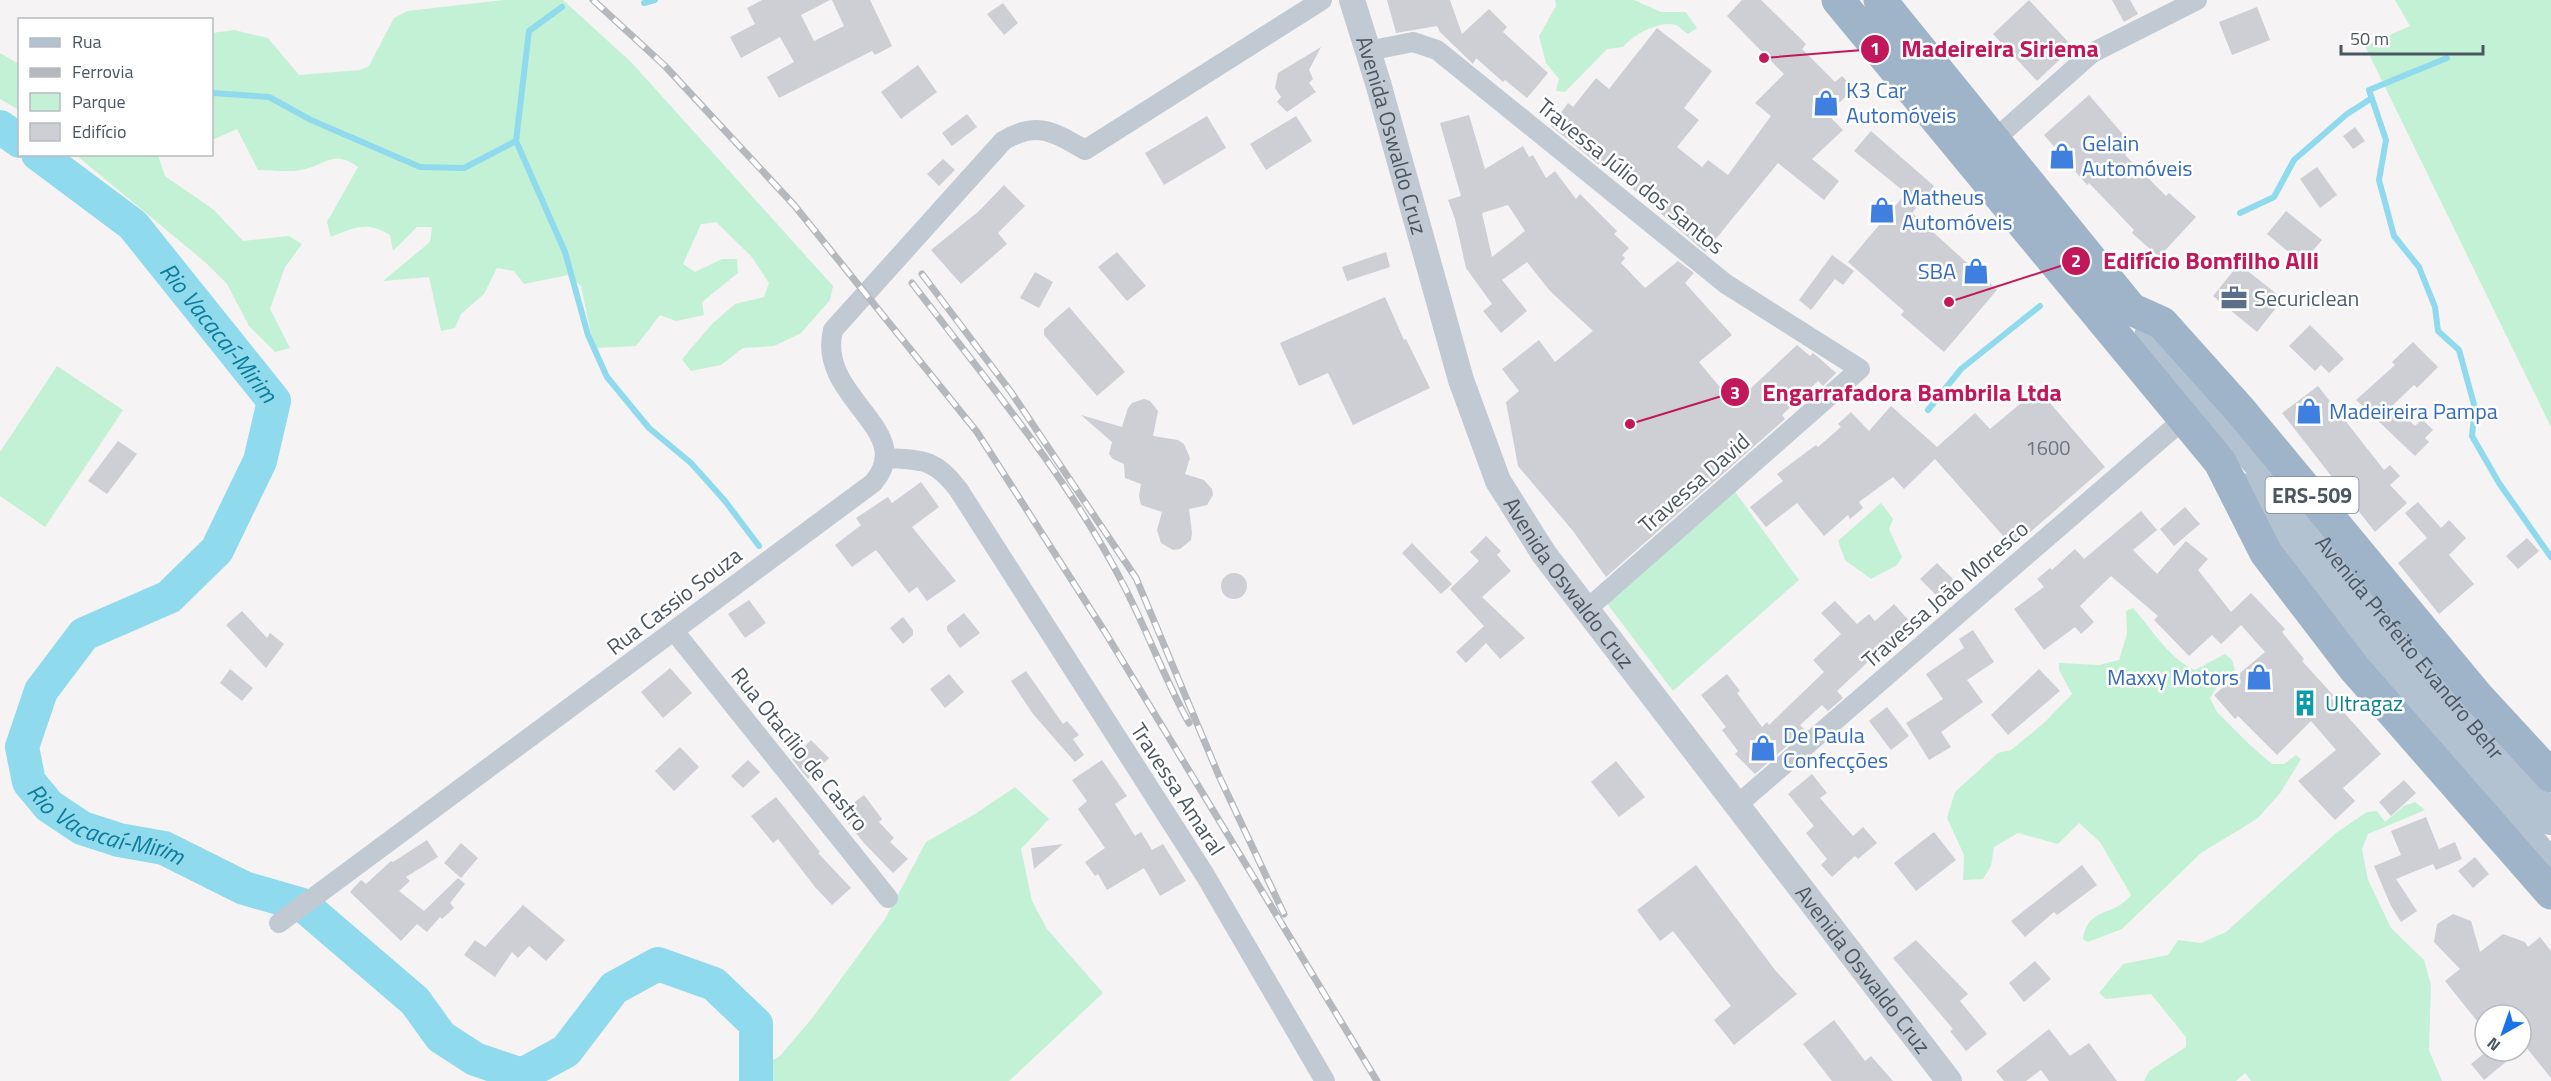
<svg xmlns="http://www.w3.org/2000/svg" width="2551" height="1081" font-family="'Titillium Web',sans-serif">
	<rect width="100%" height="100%" fill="#f5f3f3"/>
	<path fill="#c3f1d5" d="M504,0H563L631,62L833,286L830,300L801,333L774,346L743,348L721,365L691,371L682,359L712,324L735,304L764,297L769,283L751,256L716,222L701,224L683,264L695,272L722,259H737L738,273L702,302L704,315L676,321L660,315L636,346L594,348L581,286L568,275L524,284L514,271L497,268L484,294L461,314L455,328L441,331L429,277L383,281L430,242L432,227H417L393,251L390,235C368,221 354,227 331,237L327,222L358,167C334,150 329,163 305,169C291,173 272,170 258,170L237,129L212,140V33L234,30L268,38L299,75L360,70L369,66L394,18L407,11Z
		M1555,0H1634L1661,12H1686L1697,28L1688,34C1684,32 1680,27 1676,25C1659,20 1633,35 1623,47L1607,49L1565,92L1556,91L1559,79L1546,63L1539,36L1556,6Z
		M2395,0H2551V427L2365,46L2410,26Z
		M0,53L19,64V110L0,99Z
		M76,155H158L165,176L214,210L243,241L289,236L302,244L285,267L270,309L290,348L275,352L249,326L227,284L205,262Z
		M57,366L123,410L45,527L0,496V452Z
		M1733,489L1799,580L1673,691L1606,602Z
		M1881,503L1893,519L1889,529L1902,557L1897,565L1871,579L1845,560L1838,541Z
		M2133,608C2151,628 2169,659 2195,670L2225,654L2232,660L2235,670L2220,682L2210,698L2217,712L2251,746L2272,764H2284L2296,755L2301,759L2281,792L2258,818L2201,853L2122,929L2088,942L2083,939C2088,906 2113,918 2131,895L2100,842L2079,823L2058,844L2018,833L1994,847L1991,866L1983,879L1963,880L1964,855L1947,818L1955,792L1998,753L2011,750L2044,723L2072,694L2059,670V663L2099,665L2119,660L2127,634L2126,611Z
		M1015,787L1049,819L1021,849L1032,901L1047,929L1103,993L1009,1081H738L780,1056L813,1017L885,919L926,842L975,814Z
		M2415,802L2425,810L2368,834L2362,849L2368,880L2391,928L2424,960L2431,985L2429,1050L2442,1081H2251L2245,1073L2236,1081H2144L2149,1071L2186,1047V1037L2151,994L2106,999L2099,993L2123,964L2168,955L2178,940L2201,943L2226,932L2336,833L2367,812L2377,811L2385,822L2404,806Z"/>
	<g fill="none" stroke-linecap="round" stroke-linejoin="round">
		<path stroke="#90daee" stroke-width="6" d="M644,3L655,0
			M2447,58L2369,90L2386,140L2379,180L2394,236L2419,267L2435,307L2438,331L2459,350L2475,408L2472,436L2499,483L2551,557
			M212,93L269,97L311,120L420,167L464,168L516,141L529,31L562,7
			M516,141L565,252L588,335L607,377L649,428L691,463L725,501L759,546
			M2240,213L2274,197L2294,160L2347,114L2372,98
			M1928,410L1961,369L2040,306"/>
		<g stroke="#90daee" stroke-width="34">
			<path d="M0,127L20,141"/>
			<path id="s1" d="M38,154L133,225L274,401L260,461L217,550L169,597L84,634L41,691L22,747L29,782L49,806L82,828L119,840L164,848L244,888L303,905L415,1001L441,1037L475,1059L522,1075L566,1051L614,988L658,964L714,984L756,1024V1081"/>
		</g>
	</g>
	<path fill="#cdcfd5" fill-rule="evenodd" d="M762,0H830L801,15L814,41L844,26L832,0H870L892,46L875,55L872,51L779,98L767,77L794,62L780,37L741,58L730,37L755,24L747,8Z
		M1387,0H1450L1462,34L1489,9L1507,27L1503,32L1548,73L1527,98L1505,80L1503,82L1476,58L1473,64L1440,32L1437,26L1396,33Z
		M1742,0H1761L1806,44L1802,49L1835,82L1842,76L1854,89L1827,114L1843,130L1812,159L1839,181L1824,200L1778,163L1705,252L1602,162L1599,165L1551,126L1568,103L1573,107L1596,78L1609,89L1657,28L1712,71L1684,108L1699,120L1677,147L1702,167L1708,160L1728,175L1771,116L1755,103L1784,74L1727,16Z
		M2029,0L2073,47L2037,81L1993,34Z
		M2112,0H2130L2138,14L2124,22Z
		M1003,3L1018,23L1004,35L987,14Z
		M2257,7L2270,40L2232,55L2219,22Z
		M1321,47L1309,70L1313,79L1309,83L1316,92L1287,112L1277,102L1281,97L1275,88L1278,73Z
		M918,65L937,92L901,119L881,92Z
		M2089,95L2134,147L2125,155L2166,196L2169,193L2196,217L2159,257L2132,233L2134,230L2089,183L2087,185L2044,135Z
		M967,114L977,127L952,146L942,133Z
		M1469,115L1485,169L1523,146L1529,157L1533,155L1546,178L1555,171L1576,199L1580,194L1617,231L1614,234L1629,248L1622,255L1625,258L1621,263L1645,288L1678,261L1694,273L1685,283L1732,335L1699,362L1734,404L1797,345L1810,356L1813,353L1818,357L1836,373L1823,386L1818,381L1782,415L1785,419L1606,577L1573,531L1518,466L1506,402L1519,391L1502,369L1539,340L1555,362L1593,331L1550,291L1527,262L1502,280L1527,311L1501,333L1483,311L1492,304L1466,268L1455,219L1448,200L1461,196L1440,123ZM1508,205L1525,231L1492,257L1482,213Z
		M1207,116L1226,148L1164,185L1145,153Z
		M1296,116L1312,141L1266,170L1250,144Z
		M2355,127L2365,141L2353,149L2343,136Z
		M1871,131L1934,186L1912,213L1997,290L1944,352L1901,315L1904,311L1848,262L1906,193L1854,151Z
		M943,159L955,170L939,186L927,174Z
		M2317,167L2337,195L2320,208L2300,179Z
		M1004,185L1025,206L998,233L1007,244L961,284L931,250L979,211Z
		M2286,211L2322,240L2302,263L2267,234Z
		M1117,252L1146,286L1127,301L1098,267Z
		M1386,252L1390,267L1347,281L1342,267Z
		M1832,255L1854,271L1843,285L1835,279L1811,310L1799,300Z
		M2239,264L2283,299L2257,332L2213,296Z
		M1035,272L1053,282L1039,308L1020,298Z
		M1385,297L1404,340L1406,339L1430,388L1353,425L1328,373L1299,386L1280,343Z
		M1069,307L1125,372L1097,396L1044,335V329Z
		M2310,325L2344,359L2329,373L2321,365L2315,371L2289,346Z
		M2413,342L2438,367L2417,388L2414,385L2393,405L2415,426L2422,419L2433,430L2425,438L2429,442L2415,456L2356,400L2395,365L2392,362Z
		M2318,386L2384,470L2390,465L2400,476L2390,485L2407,503L2375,532L2282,413Z
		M2038,389L2105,467L2013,547L1935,459L1904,489L1893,477L1859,502L1863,508L1850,519L1848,515L1824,536L1797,503L1766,527L1750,507L1783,481L1777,474L1816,445L1818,447L1841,427L1838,424L1851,412L1869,431L1891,406L1937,447L1975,413L1990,429Z
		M1144,399L1150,401L1158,411L1153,436L1178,440L1184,444L1190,458L1185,474L1204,480L1212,489L1213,495L1207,505L1189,509L1192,533L1191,540L1180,549L1173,550L1161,543L1157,530L1162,512L1141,505L1139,496L1141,484L1125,478L1124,464L1113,459L1109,454L1112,442L1081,415L1122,427L1128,408L1132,403Z
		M118,441L137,454L107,494L88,481Z
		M921,482L939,507L912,527L956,581L927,601L917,587L909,593L876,550L852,567L835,545L861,525L856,518L888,497L892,503Z
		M2418,502L2441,528L2449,520L2466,538L2449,555L2474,584L2439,614L2398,563L2427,538L2405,513Z
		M2185,507L2200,524L2174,546L2160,529Z
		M2141,511L2157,530L2133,550L2157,574L2186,541L2208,559L2198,570L2231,612L2251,593L2285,629L2282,632L2304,659L2302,661L2333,695L2331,698L2381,754L2343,788L2355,801L2335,820L2298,781L2336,750L2311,721L2277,755L2238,716L2235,719L2214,695L2265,652L2241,625L2221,644L2212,635L2189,656L2154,620L2158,616L2111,576L2080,606L2094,622L2081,634L2075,627L2044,650L2014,609L2044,587L2037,579L2050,568L2052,570L2075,549L2084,559Z
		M1486,536L1501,551L1497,555L1511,571L1482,597L1525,638L1500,659L1486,643L1466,663L1456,652L1484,626L1450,589L1479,561L1470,552Z
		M2527,538L2539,551L2518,569L2506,556Z
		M1412,543L1452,584L1441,594L1402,553Z
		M1937,563L1960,586L1943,602L1920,579Z
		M1221 586a13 13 0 1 1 26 0a13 13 0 1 1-26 0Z
		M749,600L766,623L745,638L728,614Z
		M1835,601L1857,624L1869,614L1875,621L1894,604L1912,624L1893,641L1895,644L1874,662L1871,659L1837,691L1843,698L1828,711L1822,705L1800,725L1805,730L1755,774L1735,754L1738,751L1722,730L1726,727L1701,695L1727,674L1740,691L1737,693L1762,727L1767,722L1769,725L1824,672L1813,660L1841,634L1821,613Z
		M242,611L267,638L270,633L284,644L266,668L226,625Z
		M964,613L980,633L960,648L947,630V626Z
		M903,617L913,630V635L903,644L890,628Z
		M1973,630L1994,662L1967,680L1983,702L1941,732L1951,747L1929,760L1906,723L1943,699L1926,674L1964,648L1959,639Z
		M670,668L692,693L663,718L641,692Z
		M230,669L253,688L242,701L220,683Z
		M2039,669L2060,691L2008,735L1991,715Z
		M1026,671L1063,724L1067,721L1079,735L1073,739L1084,755L1075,762L1033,714L1011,681Z
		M949,674L964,692L945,708L930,689Z
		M1887,707L1909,736L1891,750L1869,721Z
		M811,740L829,758L808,779L792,759Z
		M680,747L699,767L674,791L655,771Z
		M748,760L760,772L743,788L731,776Z
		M1102,760L1127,796L1115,804L1135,836L1141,832L1152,850L1163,844L1186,881L1160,896L1144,868L1107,890L1098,874L1095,876L1085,862L1105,848L1078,809L1087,801L1072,780Z
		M1616,761L1645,797L1619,817L1591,782Z
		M1812,774L1827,793L1820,798L1853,836L1863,827L1877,843L1858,859L1855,856L1832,877L1821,865L1827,859L1806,833L1814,826L1788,794Z
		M2404,780L2416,793L2391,816L2379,802Z
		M864,795L882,819L879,822L894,838L890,842L908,859L893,873L864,843L840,813Z
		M776,797L820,852L818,853L851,888L832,905L815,887L778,839L773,843L751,816Z
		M2426,817L2439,849L2455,842L2462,859L2436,870L2433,864L2396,879L2417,911L2401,922L2391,906L2374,866L2401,855L2391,831Z
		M1934,832L1956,860L1916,891L1894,863Z
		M427,840L438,857L406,877L410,881L399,891L424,911L458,878L465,884L450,903L454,908L442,919L440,917L427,932L417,924L401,941L350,892L361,880L366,884L391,861L393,862Z
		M461,843L478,858L461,878L444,863Z
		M1063,844L1034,869L1031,848Z
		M2475,857L2489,874L2473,888L2458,871Z
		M1696,865L1775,970L1797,994L1734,1045L1714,1020L1731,1006L1673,931L1660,941L1637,910Z
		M2082,865L2097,885L2057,915L2054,912L2025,937L2011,921Z
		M523,905L565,940L546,961L529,946L518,958L512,952L495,977L464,955L475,940L485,947Z
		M2453,914L2471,921L2480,952L2503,934L2525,942L2528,947L2540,937L2551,951V1078L2521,1041V1015H2485V1031L2445,981L2460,969L2434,942L2437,924Z
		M1916,940L1968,994L1960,1001L1987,1034L1966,1051L1950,1031L1953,1029L1893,958Z
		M2035,961L2051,979L2024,1002L2009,983Z
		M1834,1020L1865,1061L1871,1056L1893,1081H1832L1803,1044Z
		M2049,1029L2070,1056L2089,1043L2117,1081H2049L2041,1070L2026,1081H2004L1996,1071Z
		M2487,1051H2519L2484,1080L2471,1064Z"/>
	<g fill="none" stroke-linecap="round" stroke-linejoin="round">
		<path stroke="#c1cad2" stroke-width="20" d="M1368,51L1413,42L1437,50L1726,284L1860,369L1586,610
			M1995,139L2092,53L2197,0
			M887,458C923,460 935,459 958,489L1205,875L1325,1081
			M674,631L888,898
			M1736,806L2184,419
			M279,923L873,483C919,430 816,398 833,330L1003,141C1037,120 1054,132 1085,150L1322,0"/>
		<path stroke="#c1cad2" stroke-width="26" id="s2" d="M1352,0L1378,83L1461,380L1498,481L1544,554L1949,1081"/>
		<g stroke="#b3c2d1" stroke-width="32">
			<path id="s3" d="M2151,332L2551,819"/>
			<path d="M2241,489L2551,867"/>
		</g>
		<path stroke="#9fb4c9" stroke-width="33" d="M1838,0L2220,462L2266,553L2354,668L2551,893
			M1880,0L2131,309L2162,323L2240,410L2478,697L2551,776"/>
		<g stroke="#b5b8bd" stroke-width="7">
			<path id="rail" d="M593,0L665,66L794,205L977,432L1105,632L1377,1081
				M922,274L1011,392L1136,578L1219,776L1284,914
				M912,283C986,380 1067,475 1123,584C1147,630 1164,678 1189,723"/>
		</g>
		<use href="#rail" stroke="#fff" stroke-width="4.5" stroke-dasharray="14" stroke-linecap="butt"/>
	</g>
	<defs>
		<g id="shop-bare" transform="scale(2.07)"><path d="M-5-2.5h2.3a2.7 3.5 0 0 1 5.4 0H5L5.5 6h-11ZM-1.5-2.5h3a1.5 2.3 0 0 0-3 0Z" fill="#3f7fe0" stroke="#fff" stroke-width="2.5" paint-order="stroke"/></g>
		<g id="office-bare" transform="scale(2.07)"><path d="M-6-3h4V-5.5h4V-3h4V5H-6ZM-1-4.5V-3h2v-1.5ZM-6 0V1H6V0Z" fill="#5c6f8a" stroke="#fff" stroke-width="2.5" paint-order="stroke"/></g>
		<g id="building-bare" transform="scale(2.07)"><path d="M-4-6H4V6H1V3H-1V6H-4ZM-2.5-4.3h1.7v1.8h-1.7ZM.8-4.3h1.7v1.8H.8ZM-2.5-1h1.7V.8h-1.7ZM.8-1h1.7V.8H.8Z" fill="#0f9aa8" stroke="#fff" stroke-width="2.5" paint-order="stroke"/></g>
	</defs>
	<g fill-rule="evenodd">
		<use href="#shop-bare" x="1826" y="103"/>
		<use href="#shop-bare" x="2062" y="156"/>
		<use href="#shop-bare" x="1882" y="210"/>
		<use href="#shop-bare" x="1976" y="271"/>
		<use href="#office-bare" x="2234" y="298"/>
		<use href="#shop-bare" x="2309" y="411"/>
		<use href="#shop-bare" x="2259" y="677"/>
		<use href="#building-bare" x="2305" y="703"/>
		<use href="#shop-bare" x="1763" y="748"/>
	</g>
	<g text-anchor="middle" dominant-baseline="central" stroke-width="5" stroke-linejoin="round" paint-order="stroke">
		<g font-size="20" fill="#6b747e">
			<text x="2048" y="447">1600</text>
		</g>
		<rect fill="#fff" stroke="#808990" stroke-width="1.5" x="2265.5" y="477" width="93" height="36" rx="4.5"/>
		<g font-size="21" font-weight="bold" fill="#4a5661">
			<text x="2312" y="495">ERS-509</text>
		</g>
		<g font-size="22" fill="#366cbe" stroke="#fff" text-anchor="start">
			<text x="1846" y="90">K3 Car<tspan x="1846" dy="25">Automóveis</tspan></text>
			<text x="2082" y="143">Gelain<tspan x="2082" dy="25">Automóveis</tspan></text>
			<text x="1902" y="197">Matheus<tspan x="1902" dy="25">Automóveis</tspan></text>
			<text x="1956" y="271" text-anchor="end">SBA</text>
			<text x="2329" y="411">Madeireira Pampa</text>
			<text x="2239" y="677" text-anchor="end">Maxxy Motors</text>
			<text x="1783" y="735">De Paula<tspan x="1783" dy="25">Confecções</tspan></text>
		</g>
		<g font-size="22" fill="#4a5661" stroke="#fff">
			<text stroke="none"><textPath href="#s2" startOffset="141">Avenida Oswaldo Cruz</textPath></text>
			<text transform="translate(1631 176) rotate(39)">Travessa Júlio dos Santos</text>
			<text transform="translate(1694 483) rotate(-41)">Travessa David</text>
			<text stroke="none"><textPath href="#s2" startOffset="627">Avenida Oswaldo Cruz</textPath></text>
			<text transform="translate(1945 594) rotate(-41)">Travessa João Moresco</text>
			<text transform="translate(674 601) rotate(-37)">Rua Cassio Souza</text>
			<text stroke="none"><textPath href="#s3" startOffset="408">Avenida Prefeito Evandro Behr</textPath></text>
			<text transform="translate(800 749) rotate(51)">Rua Otacílio de Castro</text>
			<text transform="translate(1178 789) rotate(57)">Travessa Amaral</text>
			<text stroke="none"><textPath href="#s2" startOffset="1113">Avenida Oswaldo Cruz</textPath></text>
		</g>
		<g font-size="22" fill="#4e5e75" stroke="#fff" text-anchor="start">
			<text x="2254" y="298">Securiclean</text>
		</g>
		<g font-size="22" fill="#0d838f" stroke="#fff" text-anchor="start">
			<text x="2325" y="703">Ultragaz</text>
		</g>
		<g font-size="24" font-style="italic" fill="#0c7c9b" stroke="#fff">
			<text stroke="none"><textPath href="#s1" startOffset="256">Rio Vacacaí-Mirim</textPath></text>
			<text stroke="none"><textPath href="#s1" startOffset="922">Rio Vacacaí-Mirim</textPath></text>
		</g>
	</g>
	<path fill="none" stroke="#c2185b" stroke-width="2" d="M1764 58L1875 49M1949 302L2076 261M1630 424L1735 392"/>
	<g fill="#c2185b" stroke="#fff" stroke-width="2">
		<circle cx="1764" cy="58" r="6"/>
		<circle cx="1949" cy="302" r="6"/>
		<circle cx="1630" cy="424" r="6"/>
		<circle cx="1875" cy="49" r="15"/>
		<circle cx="2076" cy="261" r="15"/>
		<circle cx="1735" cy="392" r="15"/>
	</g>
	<g font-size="18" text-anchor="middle" font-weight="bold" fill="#fff">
		<text x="1875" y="55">1</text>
		<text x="2076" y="267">2</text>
		<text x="1735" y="399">3</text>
	</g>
	<g font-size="24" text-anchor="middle" font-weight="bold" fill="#c2185b" stroke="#fff" stroke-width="5" stroke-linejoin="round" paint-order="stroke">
		<text x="2000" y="57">Madeireira Siriema</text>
		<text x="2211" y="269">Edifício Bomfilho Alli</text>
		<text x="1912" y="401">Engarrafadora Bambrila Ltda</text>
	</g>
	<rect x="18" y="18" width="195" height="138" fill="#ffffff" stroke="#b7bbc0" stroke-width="1.5"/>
	<rect x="30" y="38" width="30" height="9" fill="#b3c2d1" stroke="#b7bbc0" stroke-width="1.5"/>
	<text x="72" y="48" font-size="18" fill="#4a5661">Rua</text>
	<rect x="30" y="68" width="30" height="9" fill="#b5b8bd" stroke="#b7bbc0" stroke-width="1.5"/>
	<text x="72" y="78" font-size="18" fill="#4a5661">Ferrovia</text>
	<rect x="30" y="93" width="30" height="18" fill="#c3f1d5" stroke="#b7bbc0" stroke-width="1.5"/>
	<text x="72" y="108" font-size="18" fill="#4a5661">Parque</text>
	<rect x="30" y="123" width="30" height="18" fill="#cdcfd5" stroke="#b7bbc0" stroke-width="1.5"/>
	<text x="72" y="138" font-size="18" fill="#4a5661">Edifício</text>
	<g transform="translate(2503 1033) rotate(220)"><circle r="28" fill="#ffffff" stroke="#b7bbc0" stroke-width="1.5"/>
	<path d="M0-4.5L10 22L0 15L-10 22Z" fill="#1a73e8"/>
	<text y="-9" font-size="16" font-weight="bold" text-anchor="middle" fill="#4a5661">N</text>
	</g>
	<path d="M2341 45v9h142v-9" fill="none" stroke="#4a5661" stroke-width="3"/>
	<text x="2350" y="45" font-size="18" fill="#4a5661" stroke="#ffffff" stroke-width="4.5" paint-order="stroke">50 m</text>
</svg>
